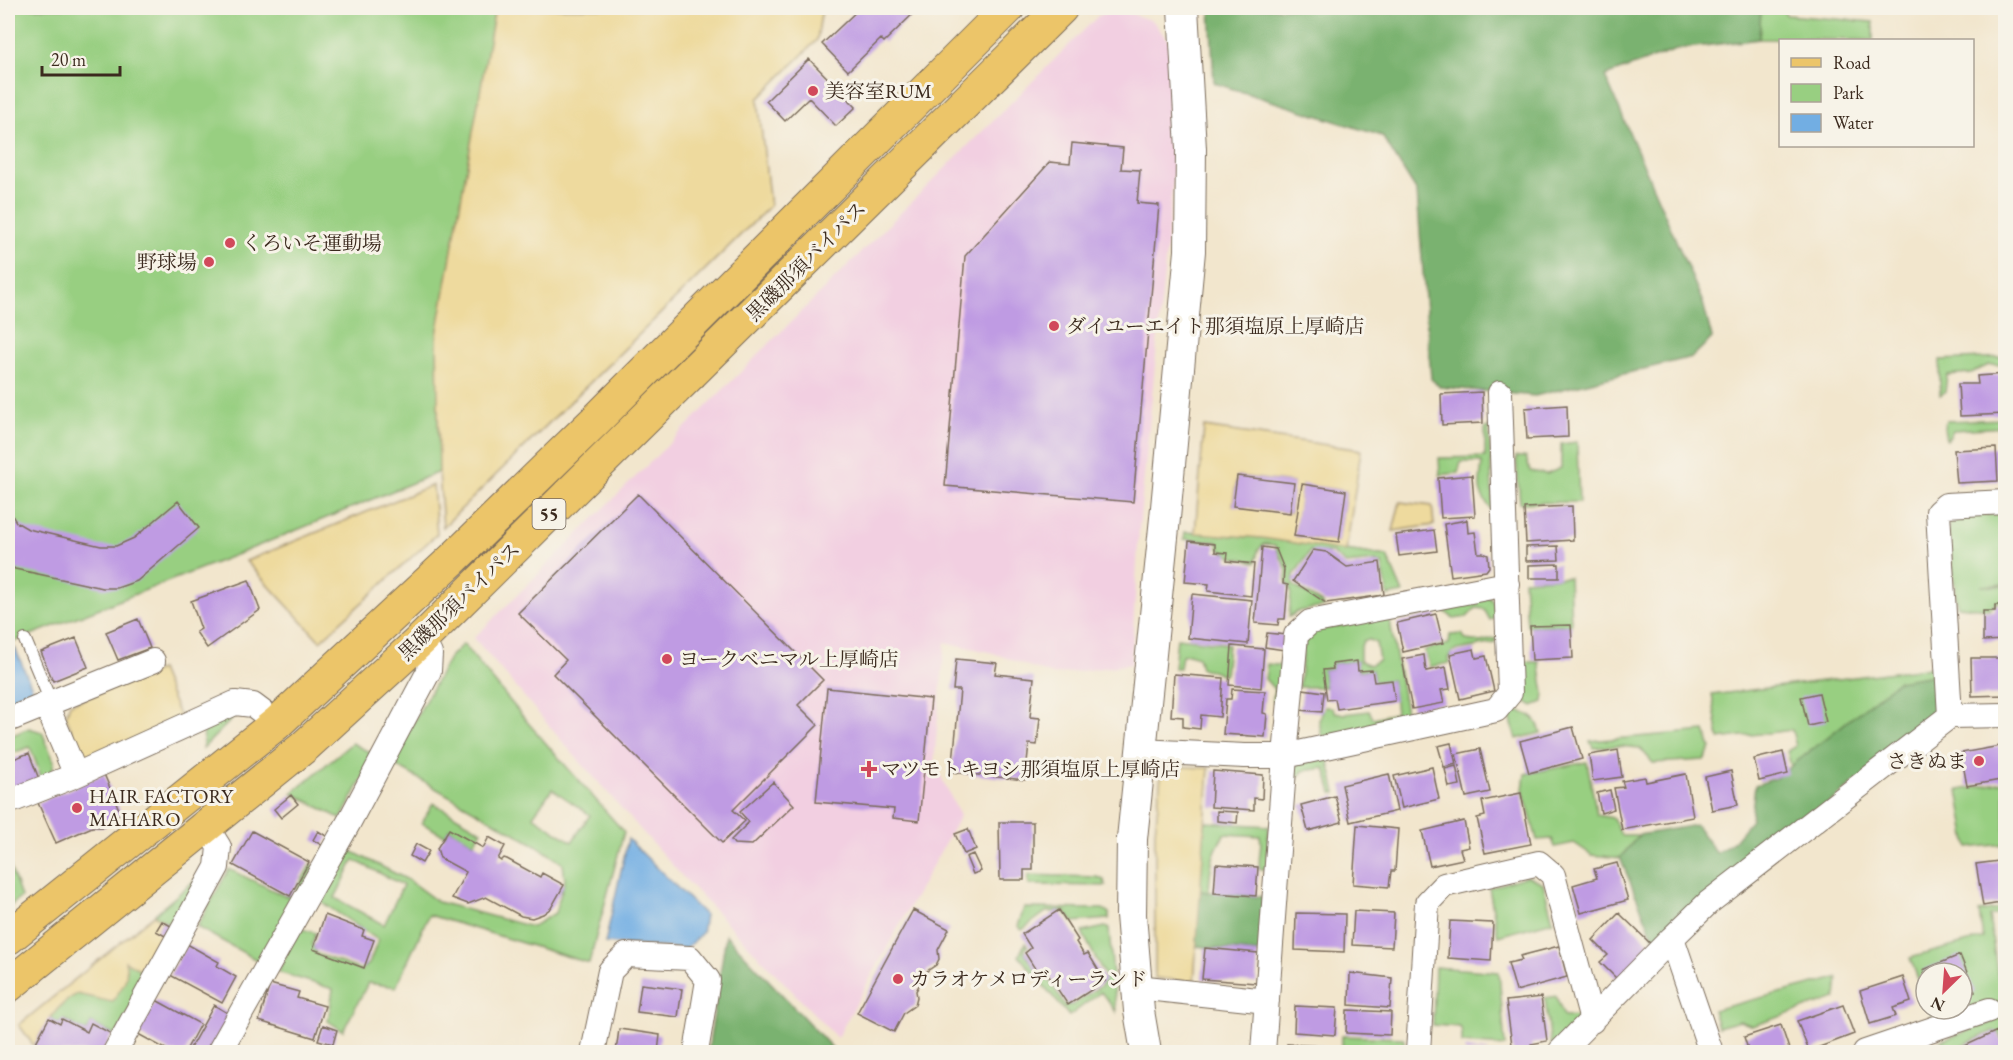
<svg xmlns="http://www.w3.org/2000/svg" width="2013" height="1060" font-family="'EB Garamond','Noto Serif JP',serif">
	<rect width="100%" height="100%" fill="#f7f3e8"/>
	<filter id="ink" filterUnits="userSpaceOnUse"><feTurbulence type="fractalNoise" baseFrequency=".0167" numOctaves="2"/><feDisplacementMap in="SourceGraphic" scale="12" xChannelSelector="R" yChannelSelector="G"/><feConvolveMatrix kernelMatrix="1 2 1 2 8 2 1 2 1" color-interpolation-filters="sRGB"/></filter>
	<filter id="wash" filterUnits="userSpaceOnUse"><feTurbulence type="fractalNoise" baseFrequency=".008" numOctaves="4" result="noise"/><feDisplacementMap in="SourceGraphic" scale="24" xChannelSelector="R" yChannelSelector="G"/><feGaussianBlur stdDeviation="1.35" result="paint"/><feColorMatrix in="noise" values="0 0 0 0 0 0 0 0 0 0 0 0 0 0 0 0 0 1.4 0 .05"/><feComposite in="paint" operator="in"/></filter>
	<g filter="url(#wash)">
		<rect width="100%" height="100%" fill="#f2e6cd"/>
		<path fill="#f2cfe1" d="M1117,9L1153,21L1169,42L1177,139L1139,529L1131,664L1053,675L993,653L945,642L934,762L960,816L837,1038L681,875L567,747L474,638L1098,16Z"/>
		<path fill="#98cf81" stroke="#6a7c50" stroke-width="1.5" fill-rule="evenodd" d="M8,8H495L437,335L439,472L238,554L8,644Z
			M1761,8H1780L1787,15L1873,22V40L1759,39Z
			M2005,357V365H1989L1971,373L1947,375L1945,392L1940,395V360Z
			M2005,419V427L1953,430L1950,436L1946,440L1944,427L1946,421Z
			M1489,427L1493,512C1475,488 1480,490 1482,462H1461L1458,473L1440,475L1439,458L1485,457V428Z
			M1577,442L1579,502L1520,503L1516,457H1526L1530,471L1547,474L1561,468V444Z
			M2001,514L2005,584L1981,586H2005V602H1997L1990,609L1957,606L1948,528L1953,517Z
			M1185,532L1262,538L1387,556L1403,593L1388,596L1382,564L1375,561L1346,564L1332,553L1310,551L1294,575L1293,585L1323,604L1324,607L1299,611L1289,617L1291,591L1286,580L1287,570L1275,545L1264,544L1258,550L1256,562L1232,557L1219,548L1218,542L1184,539Z
			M1569,577L1571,625L1527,626L1524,580Z
			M1488,596L1493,602L1496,617L1490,620L1484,609L1476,608L1467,617L1454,619L1443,610L1390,621L1407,718L1322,737L1319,720L1325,707H1331L1335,712L1344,714L1369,711L1373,718L1396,713L1392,680L1374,682L1372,670L1358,671L1357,661L1333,664V669L1323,670L1325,687H1299L1304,643L1309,632ZM1368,639L1376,643L1379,660L1370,665L1360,661V649L1363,641Z
			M1462,634L1466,640L1481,642L1496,638L1495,643L1453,651L1448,658L1449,663L1430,667L1424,650L1449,644L1450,635Z
			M1177,638L1228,644L1225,675L1201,668L1198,657L1188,654L1182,655L1180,668H1174Z
			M463,644L529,724L624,832L589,963L429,915L396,987L368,983L343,1031L328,1021L333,989L278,972L298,928L316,933L312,944L317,954L361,970L369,964L378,940L326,905L315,896L360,827V832L349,850L408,880L438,902L532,927L555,913L565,880L563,864L539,847L391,763L449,658ZM552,789L590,815L572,842L533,816ZM354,860L403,885L384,925L335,898Z
			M1523,662H1539L1544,693L1543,702L1533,706L1522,699Z
			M1267,664L1286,666L1276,737L1277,707L1273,701L1274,689L1265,679Z
			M1933,667L1934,675L1898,682L1791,766L1787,751L1796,746L1792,730L1719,739L1712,695Z
			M1517,710C1530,715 1538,718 1541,733L1516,739L1510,716Z
			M236,715L203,748L204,725Z
			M29,728L42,732L54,761L52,774L42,779L30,747L10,754L8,749V737Z
			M1705,731L1711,748L1704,760L1653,763L1640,748L1619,746L1593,748L1590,741Z
			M352,743L375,755L341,819L292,793Z
			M1328,758L1336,793H1332L1325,768L1303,771L1294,783L1292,771L1297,764Z
			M1587,762L1597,815L1613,818L1621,835H1639L1620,858L1592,855L1574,843L1555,847L1552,839L1537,840L1523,790L1525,774Z
			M2005,782V844L1968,848L1958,790Z
			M433,803L482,831L474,843L449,829L445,836L422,823Z
			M1205,822L1269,826L1266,869H1260C1257,858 1263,847 1260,836L1225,834C1211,853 1210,869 1209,892L1200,891Z
			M8,861L21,897L8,908Z
			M311,864L315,866L262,963L197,927L229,869L285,896H293Z
			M202,874L116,1036L91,1023L87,1032L63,1019L60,1024L49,1018L64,1001L77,994L112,1001L124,960L145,973L171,925L154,915Z
			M1028,875L1097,877L1104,880L1106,886L1029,885Z
			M1527,876L1543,883L1553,921L1498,936L1489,888Z
			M1024,908L1103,909L1109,913V919L1073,922L1064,911L1046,912L1022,930L1018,926Z
			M2005,908V913L1989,916L1998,978L2005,977V1047L2000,1033L1993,1031L1957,1048L1955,1052H1945L1940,1041L1993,1022L1996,1010L1934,1021L1929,1009H1962V973H1926V1000L1910,958L1983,938L1979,912Z
			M1105,927L1109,929L1116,1012L1101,992L1069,1016L1019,956L1025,943L1028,947L1025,949V953L1039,975L1045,974L1065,1005H1073L1102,985L1105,976L1082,932Z
			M1435,967L1499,972L1505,1046L1462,1043V1032L1460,1027L1433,1025Z
			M1838,978L1836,998L1752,1026L1740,1021L1718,1027L1713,1010Z
			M1556,996L1564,1017L1578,1016L1579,1020L1551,1046L1545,998Z
			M1342,1036L1404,1038V1052L1368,1049L1359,1052H1342Z"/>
		<path fill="#7ab26f" stroke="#5a6e46" stroke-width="1.5" d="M1210,8H1761L1759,39L1679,49L1605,76L1703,303L1712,338L1692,357L1535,396L1440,387L1431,379L1417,192L1382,136L1214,83Z
			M1934,675L1941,678L1945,711L1655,941L1620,858L1639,835L1696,825L1716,853L1731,844L1751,820L1755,785L1776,778L1898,681Z
			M1200,891L1263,897L1261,953L1196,946Z
			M726,935L836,1052H708Z"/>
		<path fill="#eeda9e" stroke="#94825e" stroke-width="1.5" fill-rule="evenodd" d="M495,8H822L817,40L758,99L770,206L443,527L439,472L437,335Z
			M1204,427L1361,450L1346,551L1262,538L1195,533ZM1237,476L1293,483L1290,513L1233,505ZM1302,485L1346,491L1338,542L1295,536Z
			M433,485L437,534L320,641L246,561Z
			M1400,502L1432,506L1434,525L1393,531Z
			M160,670L181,720L84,762L66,716L70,704Z
			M1162,766L1209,768L1194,982L1155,978V832Z
			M154,915L171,926L146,973L125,961C130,980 122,987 112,1002L77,994C55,1006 46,1024 34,1046L19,1025Z"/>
		<path fill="#72aee3" stroke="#566c80" stroke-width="1.5" d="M15,648L33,690L8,700V651Z
			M628,839L705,915L702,933L685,949L605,943Z"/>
		<g id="blocks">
			<path fill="#bf9be3" d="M860,8H919L884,42L881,39L848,71L822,44Z
				M809,59L856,107L836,126L809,98L785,121L766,101Z
				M1072,143L1123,148L1121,169L1140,170L1137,203L1159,205L1133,502L945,486L965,256L1050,162L1070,164Z
				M2006,374V414L1960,416L1958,384H1978L1977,376Z
				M1482,392L1483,423L1442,425L1441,394Z
				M1567,405L1568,437L1527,439L1525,408Z
				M1996,448L1998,481L1957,483L1954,450Z
				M1472,475L1475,516L1441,518L1438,478Z
				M1237,476L1294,483L1290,513L1233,506Z
				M1302,484L1346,491L1339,542L1294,536Z
				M638,494L823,680L798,705L818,725L733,810L745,821L722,843L553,674L566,660L518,613Z
				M178,501L199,528L137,581L117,588H103L15,569L8,565V508L16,522L28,529L101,546H116L134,538Z
				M1572,506L1573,540L1526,543L1524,508Z
				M1467,520L1468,533L1475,532L1478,553H1483L1488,555L1489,567L1486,571L1451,576L1444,524Z
				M1434,530L1437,551L1399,556L1396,535Z
				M1189,541L1215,544V552L1228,553L1227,561L1254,564L1251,596L1208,591L1209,584L1185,582Z
				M1558,546L1559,560L1526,561V547Z
				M1262,547L1276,549L1284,569L1283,584L1288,585L1285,619H1279L1278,625L1255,623Z
				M1313,550L1326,552L1347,567L1380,562L1384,595L1326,603L1293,581Z
				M1559,564V578H1529V565Z
				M249,580L260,610L207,648L196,632L201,629L191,601Z
				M1192,594L1252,600L1248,644L1188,638Z
				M1995,605H2006V640L1983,641V611H1995Z
				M1436,614L1443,643L1403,652L1397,623Z
				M138,619L150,648L118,660L106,632Z
				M1571,625L1573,658L1532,660L1530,626Z
				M1267,633L1286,635L1284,650L1265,647Z
				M76,638L88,667L53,681L41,652Z
				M1232,646L1264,649L1261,688L1229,685Z
				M1474,649L1476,658L1486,656L1494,691L1460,699L1450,654Z
				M1424,655L1426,671L1446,667L1450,689L1441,690L1444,703L1412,709L1402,659Z
				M1971,658H2006V695L1972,696Z
				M956,659L997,663L995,674L1034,678L1030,717L1040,718L1037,745L1029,744L1025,780L952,772L960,690H953Z
				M1357,661L1358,671L1372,670L1374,682L1392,680L1395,701L1337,709L1335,699L1327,700L1323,670L1333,669L1332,664Z
				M1174,674L1223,678L1220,717L1201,715L1200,729L1183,727V717L1171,716Z
				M827,688L931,699L919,821L893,818L894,809L816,802Z
				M1232,689L1265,691L1263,713L1267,714L1265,737L1223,734L1226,699H1231Z
				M1303,689L1324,692L1322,712L1300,710Z
				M1819,693L1826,722L1808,726L1801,697Z
				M1573,727L1582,759L1529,773L1520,741Z
				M1451,743L1456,764L1444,767L1438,746Z
				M2006,745V779L1967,786L1961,753Z
				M1480,749L1490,792L1466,797L1456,754Z
				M1618,750L1622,777L1593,781L1589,755Z
				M1783,752L1788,774L1759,781L1754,759Z
				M29,753L39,779L8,792V761Z
				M1456,766L1460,785L1449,787L1445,769Z
				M1432,767L1439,799L1402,808L1394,776Z
				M1213,771L1263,775L1262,799L1254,798V810L1211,807Z
				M1731,771L1738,805L1712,810L1705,777Z
				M104,774L121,814L110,818L104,827H92L56,843L38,803Z
				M1389,774L1397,811L1350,822L1342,785Z
				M1686,774L1693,817L1622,830L1614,788L1624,787L1622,781L1645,777L1646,782Z
				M773,782L794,805L752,845L734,844L731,840L749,822L740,812Z
				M1610,790L1614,809L1601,813L1597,793Z
				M1521,793L1531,844L1485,853L1477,818L1485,816L1482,801Z
				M291,795L298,804L281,818L274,809Z
				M1335,796L1342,822L1308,831L1301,805Z
				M1217,811L1238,812L1237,823L1217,821Z
				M1464,821L1469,847L1460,849L1463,859L1430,866L1422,831Z
				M999,822H1033V870H1024V880H1000Z
				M1357,825L1398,829L1395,871H1391L1389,887L1353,884Z
				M449,829L483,848L489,837L505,846L498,859L501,861L504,858L507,859L540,877L542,873L564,885L551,908L543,914L532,918L521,916L486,897L468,904L452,898L466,872L440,858L437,848Z
				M968,829L976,849L964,854L955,834Z
				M252,831L309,862L290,896L233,865Z
				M318,831L328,837L323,846L313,840Z
				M416,844L429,851L422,863L410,856Z
				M973,854L981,871L973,874L966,857Z
				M2006,860V902L1983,906L1976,864Z
				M1617,863L1628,900L1581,913L1573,885L1597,878L1594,869Z
				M1216,864L1258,867L1256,896L1214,893Z
				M913,910L949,929L938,950L939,959L936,965L927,971L916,991L917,997L915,1005L904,1013L894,1032L857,1013Z
				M1059,910L1078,940L1076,942L1084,955L1088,953L1105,981L1068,1005L1045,970L1039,975L1025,953L1031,948L1022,934Z
				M1354,911L1394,913L1392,947L1352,945Z
				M1296,913L1345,914L1344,952L1295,950Z
				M1619,913L1653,946L1619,981L1600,962L1608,955L1593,940Z
				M325,915L364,930L362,936L374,940L364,968L313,949Z
				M162,921L171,926L165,936L156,931Z
				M1450,921L1493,923L1491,961L1448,958Z
				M187,944L219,962L217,966L236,977L222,1003L170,975Z
				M1559,946L1567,977L1516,991L1508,963L1522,960L1520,956Z
				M1205,948L1258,953L1256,983L1202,979Z
				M1960,955L1975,992L1962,997V973H1926V979L1923,970Z
				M1350,973L1392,978L1390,1008L1349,1005Z
				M1903,977L1911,1002L1893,1008L1896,1016L1870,1024L1860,991Z
				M270,984L299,992L297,998L325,1006L315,1038L259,1021Z
				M641,984L682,989L678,1017L637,1012Z
				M1541,997L1547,1041L1531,1044L1533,1052H1513L1506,1001Z
				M156,1000L200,1024L185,1052H171L138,1034Z
				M214,1005L231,1015L210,1052H188Z
				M1843,1005L1854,1034L1809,1051L1797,1021Z
				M1295,1006L1337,1008L1335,1035L1294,1032Z
				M1347,1010L1391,1012L1390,1035L1346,1033Z
				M49,1018L60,1024L62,1019L87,1032L91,1023L112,1034L103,1052H47L34,1046Z
				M323,1025L337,1030L333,1044L318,1040Z
				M1781,1025L1790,1052H1749L1744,1037Z
				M619,1029L660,1035L658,1052H616Z
				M1997,1031L2006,1052H1957L1956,1050Z
				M1287,1044L1323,1046L1322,1052H1287Z
				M1465,1049L1488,1051V1052H1465Z"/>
		</g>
	</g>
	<g filter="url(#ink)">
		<use href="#blocks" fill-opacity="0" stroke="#7b6c5b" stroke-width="1.5"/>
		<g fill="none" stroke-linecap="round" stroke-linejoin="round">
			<g stroke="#7b6c5b" stroke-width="14">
				<path id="service" d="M25,640L51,702"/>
			</g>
			<g stroke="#7b6c5b" stroke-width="26">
				<path id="minor" d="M2006,502L1946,505L1938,512L1950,716L2006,715
					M46,704L76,775
					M8,720L153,661
					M1140,751L1245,756H1285L1496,710L1510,693L1500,393
					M8,802L76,775L235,703L253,705L277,723
					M1672,938L1711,1052
					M1137,987L1267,1001
					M115,1052L217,867L219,847L206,826
					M219,1052L349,822L429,671L430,654L422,639
					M593,1052L610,971L626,955L690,958L708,980L696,1052
					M1263,1052L1285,756L1296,635L1310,622L1507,584
					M1418,1052L1427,903L1444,885L1539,863L1553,875L1592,1021
					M1560,1052L1672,938L1708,903L1950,716
					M1865,1052L1989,1010"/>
			</g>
			<g stroke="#7b6c5b" stroke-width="32">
				<path id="tertiary" d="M1146,1052L1139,1011L1131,915L1132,839L1165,518L1190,251L1191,149L1183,8"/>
			</g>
			<g stroke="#7b6c5b" stroke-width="35">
				<path id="primary" d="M8,938L277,723L454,558L596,420L1008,8
					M8,986L304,747L422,639L1061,8"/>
			</g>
			<use href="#service" stroke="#fff" stroke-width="12"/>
			<use href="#minor" stroke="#fff" stroke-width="24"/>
			<use href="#tertiary" stroke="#fff" stroke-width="30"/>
			<use href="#primary" stroke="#ecc569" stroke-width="33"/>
		</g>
	</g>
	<g fill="#d1495b" stroke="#f7f3e8" stroke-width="2">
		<circle cx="813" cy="91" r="6"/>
		<circle cx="230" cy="243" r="6"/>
		<circle cx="209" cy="262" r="6"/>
		<circle cx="1054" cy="326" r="6"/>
		<circle cx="667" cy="659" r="6"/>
		<circle cx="1979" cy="761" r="6"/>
		<path d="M866 760h6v6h6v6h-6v6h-6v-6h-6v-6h6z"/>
		<circle cx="77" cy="808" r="6"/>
		<circle cx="898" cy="979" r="6"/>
	</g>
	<g text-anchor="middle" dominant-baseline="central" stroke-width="6" stroke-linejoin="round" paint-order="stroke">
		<rect fill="#f7f3e8" stroke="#73665b" stroke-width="1.5" x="532.5" y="499" width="33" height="30" rx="4.5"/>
		<g font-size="18" font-weight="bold" fill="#3b2a1e">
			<text x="549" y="514">55</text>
		</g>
		<g font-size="20" fill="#3b2a1e" stroke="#f7f3e8" text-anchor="start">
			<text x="825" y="91">美容室RUM</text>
			<text x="242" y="243">くろいそ運動場</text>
			<text x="197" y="262" text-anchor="end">野球場</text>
			<text x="1066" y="326">ダイユーエイト那須塩原上厚崎店</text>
			<text x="679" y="659">ヨークベニマル上厚崎店</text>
			<text x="1967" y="761" text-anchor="end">さきぬま</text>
			<text x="881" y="769">マツモトキヨシ那須塩原上厚崎店</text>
			<text x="89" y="796">HAIR FACTORY<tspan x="89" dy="23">MAHARO</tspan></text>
			<text x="910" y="979">カラオケメロディーランド</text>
		</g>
		<g font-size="20" fill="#3b2a1e" stroke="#f7f3e8">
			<text transform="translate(806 261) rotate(-45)">黒磯那須バイパス</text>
			<text transform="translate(459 601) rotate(-44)">黒磯那須バイパス</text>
		</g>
	</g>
	<rect width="2013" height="1060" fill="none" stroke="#f7f3e8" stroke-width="30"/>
	<rect x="1779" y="39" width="195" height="108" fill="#f7f3e8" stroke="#aca397" stroke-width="1.5"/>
	<rect x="1791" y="58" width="30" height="9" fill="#ecc569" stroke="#aca397" stroke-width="1.5"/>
	<text x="1833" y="69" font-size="18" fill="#3b2a1e">Road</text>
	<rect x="1791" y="84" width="30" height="18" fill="#98cf81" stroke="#aca397" stroke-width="1.5"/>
	<text x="1833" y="99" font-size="18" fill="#3b2a1e">Park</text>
	<rect x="1791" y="114" width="30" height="18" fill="#72aee3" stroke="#aca397" stroke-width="1.5"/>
	<text x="1833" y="129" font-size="18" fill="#3b2a1e">Water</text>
	<g transform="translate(1944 991) rotate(205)"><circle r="28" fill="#f7f3e8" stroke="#aca397" stroke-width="1.5"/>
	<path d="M0-4.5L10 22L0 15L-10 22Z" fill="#d1495b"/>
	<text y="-9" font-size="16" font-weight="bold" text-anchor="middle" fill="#3b2a1e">N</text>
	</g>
	<path d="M42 66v9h78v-9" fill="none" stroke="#3b2a1e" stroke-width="3"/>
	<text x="51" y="66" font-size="18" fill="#3b2a1e" stroke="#f7f3e8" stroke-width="4.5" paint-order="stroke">20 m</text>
</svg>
